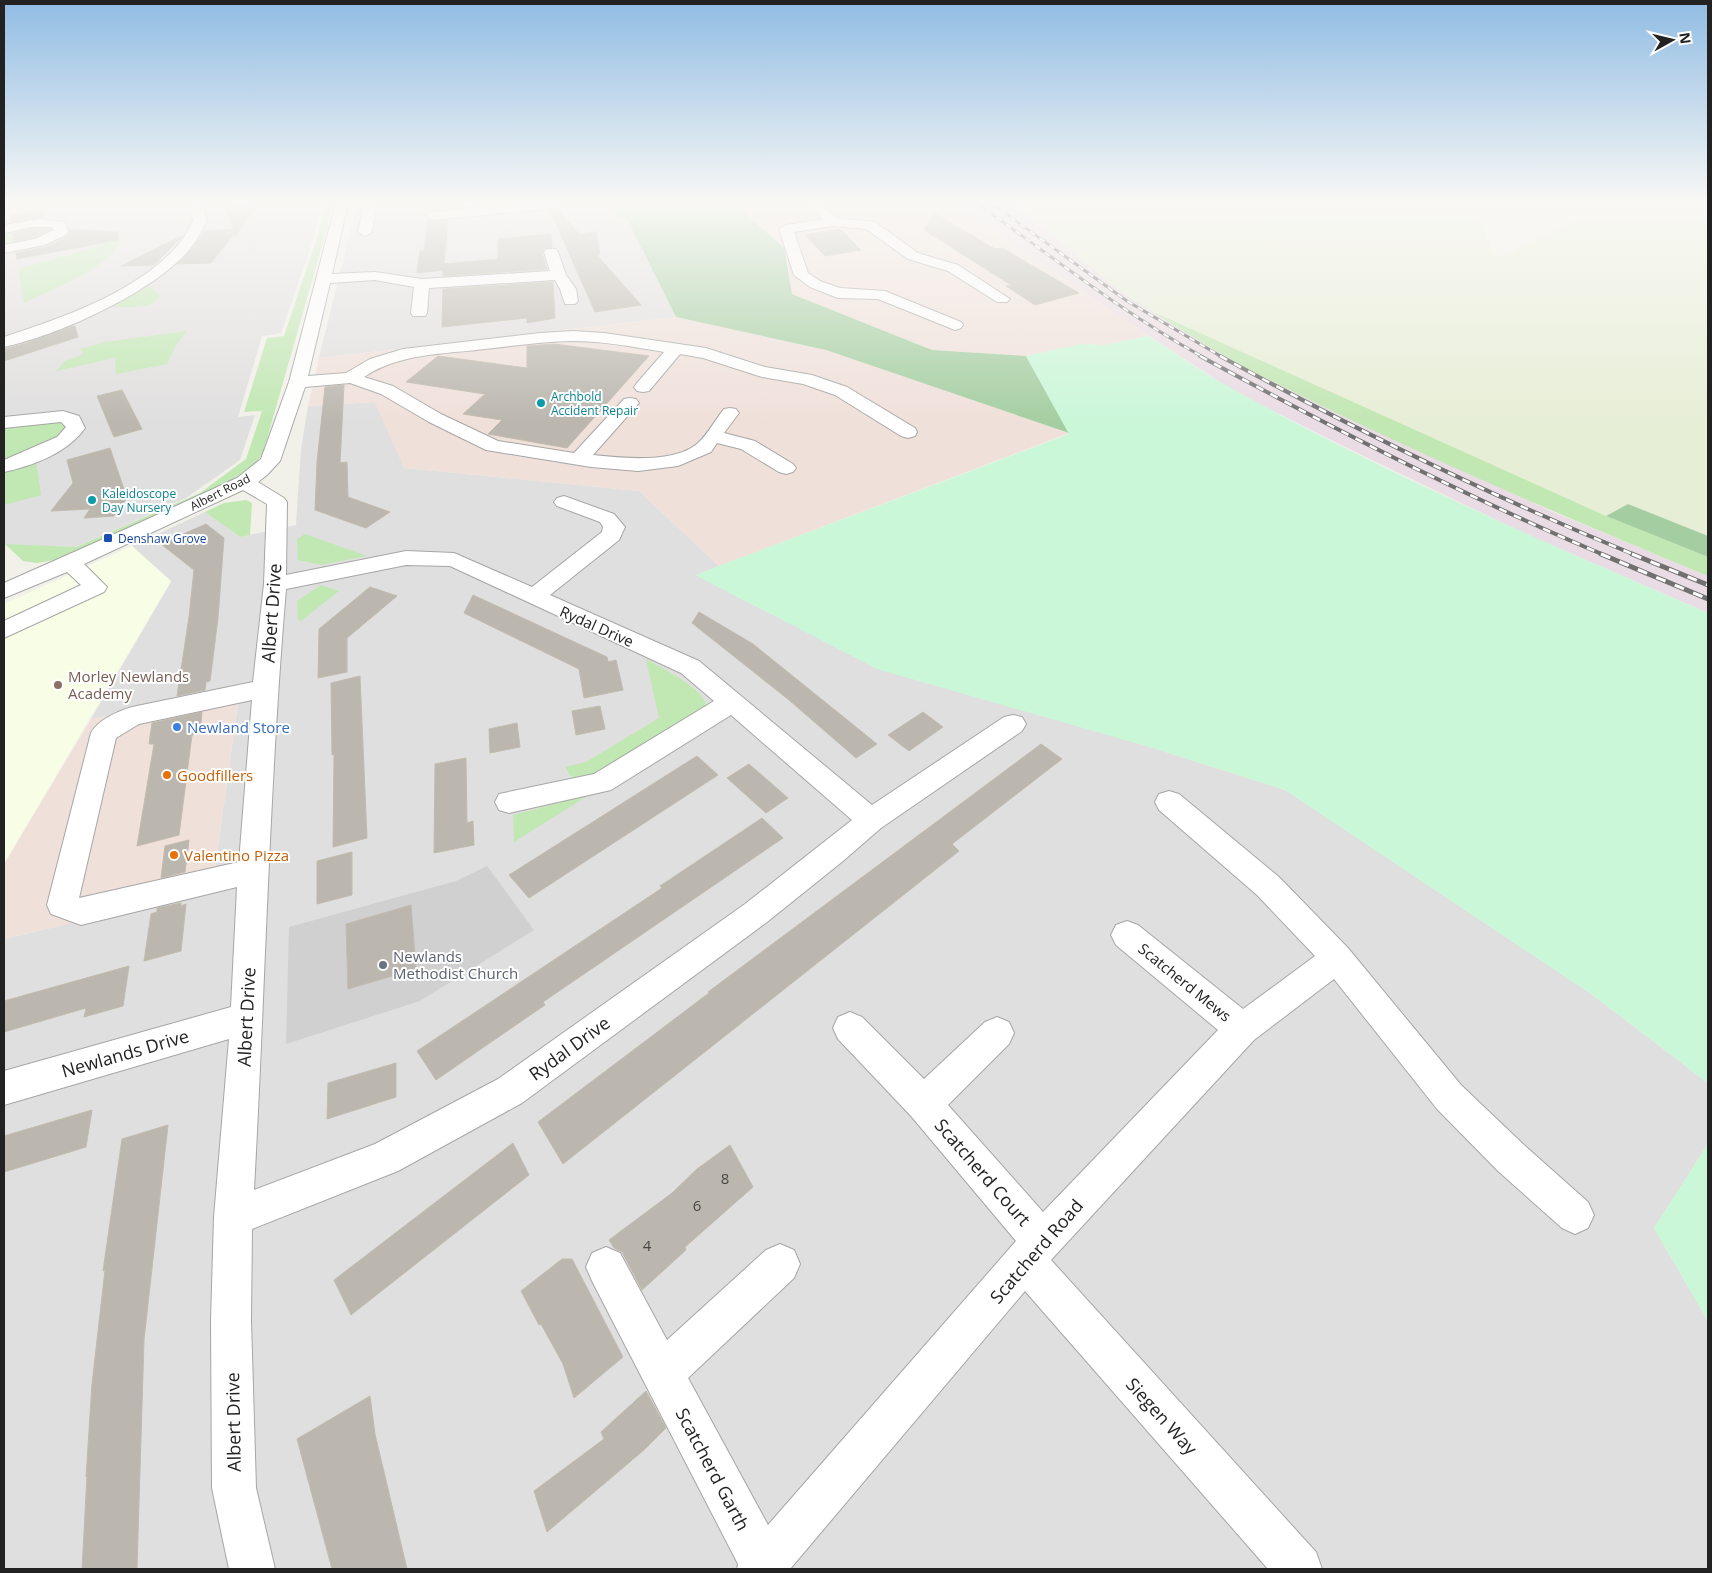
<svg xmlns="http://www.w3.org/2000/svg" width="1712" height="1573" font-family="'Open Sans',sans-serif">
	<rect width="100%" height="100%" fill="#f1f0e9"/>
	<path fill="#e0dfdf" d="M4,203H322L310,249L281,333L262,336L238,417L255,415L240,460L186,498L76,547L4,545Z
		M357,203H610L617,218L626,217L676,317L319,358Z
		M375,402L405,468L639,491L719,566L696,575L1156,749L1285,790L1591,994L1708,1083V1144L1654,1228L1708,1321V1569H4V939L212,890L240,689L91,719L171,582L132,546L205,512L240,537L296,525L301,449L308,406Z"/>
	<path fill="#f0e0da" d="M740,203H953L1149,336L1104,345L1081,344L1026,356L932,350L792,294L784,248L735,205Z
		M676,317L826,350L1069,433L719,566L639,491L404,468L375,402L308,406L319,358Z
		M240,688L212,890L4,939V864L91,719Z"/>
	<path fill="#eadce4" d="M953,203H1014L1120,291L1151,311L1261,376L1551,511L1708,576V613L1517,530L1337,443L1234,391L1149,336Z"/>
	<path fill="#f8fde6" d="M132,546L171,581L4,864V604Z"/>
	<path fill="#d0d0d0" d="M487,866L534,930L420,1001L286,1044L289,927L456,881Z"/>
	<path fill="#e7eed6" d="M1014,203H1475L1491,249L1494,254L1503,257L1508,256L1514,251L1611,203H1708V536L1628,504L1606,516L1182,327L1151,311L1120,291Z"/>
	<path fill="#c1e7b3" d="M325,203H332L325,235L263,453L257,462L226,484L60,559L37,563L23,561L5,544L76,547L200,493L246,459L262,411L244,412L267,338L284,336L318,235Z
		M31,226H46L53,230V232L35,241L4,247V231Z
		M122,234C120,239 118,244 116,249C100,272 50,290 24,303L18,269L94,248Z
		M149,286L160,295C154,310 125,307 112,307Z
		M1151,311L1606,516L1708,557V576C1558,514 1407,450 1262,376C1224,357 1187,333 1151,311Z
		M187,331L176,345L167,364L116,374L115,358L56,371L65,361L84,354L80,349L105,342Z
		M53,420L67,423L65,436L4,463V426Z
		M36,461L41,495L4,505V472Z
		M246,500L252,503L250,535L240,537L205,512L224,503Z
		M305,534L367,556L322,565L298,560L297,539Z
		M321,585L339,591L301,621L298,620L297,601Z
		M646,659C660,667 707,690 706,707L593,776L575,778L570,775L565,767L586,762L659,718Z
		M589,795L514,842L513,815Z"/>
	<path fill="#a4cea1" d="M610,203H740L736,205L784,248L792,294L932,350L1026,356L1069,433L826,350L676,317L626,217L617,218Z
		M1628,504L1708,536V557L1606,516Z"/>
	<path fill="#caf7d8" d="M1149,336C1178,355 1206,375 1236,391C1388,475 1549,544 1708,613V1083L1591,994L1285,790L1156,749L877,669L695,575L1069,434L1026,356L1081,344L1104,345Z
		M1708,1144V1321L1654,1228Z"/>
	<path fill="#bbb7af" stroke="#c2bbac" d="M224,203H260L235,236L234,234L211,263L177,264L193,248L204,231L233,229Z
		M558,209L579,234L596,232L600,254L597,255L641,305L595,312L550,210Z
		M42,210L44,218L12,222L11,215Z
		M934,213L995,249L1002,248L1079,293L1035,305L1006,286L1011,285L924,230Z
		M428,220L432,222L448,220L444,264L498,259V239L551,234L552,247L544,248L542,253L547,269L443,276V270L417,273L420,251H424Z
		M32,229H52L34,237L14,241L13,233Z
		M69,229L118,232V240L17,259L16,253L45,247L67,237L70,233Z
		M840,229L861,250L825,256L805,235Z
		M183,236L154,265L121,266L175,239Z
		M553,282L555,318L527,323V318L442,327L443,289Z
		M73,326H75L78,337L4,361V349L27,343Z
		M554,344L649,356L567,448L488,434L502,420L463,414L485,394L406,382L438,356L527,368V346Z
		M344,385L340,463L347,462L348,497L390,512L366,528L315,510L317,462L325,387Z
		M122,390L142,429L114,437L97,396Z
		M110,448L127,498L114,516L84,518L90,509L51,511L73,483L67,460Z
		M206,524L224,538L218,618L210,681L206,682L205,690L177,696L189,617L194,570L161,544Z
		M370,587L397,596L347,638V672L318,678L319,629Z
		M473,595L607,657L608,662L616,660L623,690L584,698L579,669L464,613Z
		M699,612L753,644L877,744L856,758L789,700L692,623Z
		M360,676L367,838L333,847L334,754L332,755L331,683Z
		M600,706L605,729L576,735L572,711Z
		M202,712L200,733L192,735L179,835L137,846L154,744H149L152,723Z
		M923,712L943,727L909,751L888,735Z
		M517,723L520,747L490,753L489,729Z
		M1041,744L1062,759L952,844L959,851L563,1164L538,1122L709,993L708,992Z
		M697,756L718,775L529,898L509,875Z
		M466,758L467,823L473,821L474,845L434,853L435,764Z
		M749,764L788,798L766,813L727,778Z
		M762,818L783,838L543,1002L545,1005L436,1080L417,1051L662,888L660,886Z
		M189,840L185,872L161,878L165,846Z
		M352,852V895L317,904V861Z
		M181,903V906L186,904L181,951L144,961L151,914L157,912V908Z
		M411,905L416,969L348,989L346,924Z
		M129,966L123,1006L84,1017L86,1008L4,1032V1001Z
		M396,1063V1097L327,1119L328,1083Z
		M92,1110L86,1147L4,1172V1136Z
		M168,1125L144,1340L137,1569H82L87,1476L86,1477L92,1384L105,1270L103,1271L122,1139Z
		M513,1143L529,1175L351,1315L334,1280Z
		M730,1145L753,1187L685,1247L686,1250L642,1290L622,1252L614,1248L609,1240L672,1193L697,1169Z
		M562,1259H572L623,1357L574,1398L563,1364L541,1324L539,1325L521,1291Z
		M646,1391L666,1428L644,1450L547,1532L534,1491L604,1439L601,1432Z
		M370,1396L375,1434L407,1569H332L297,1439Z"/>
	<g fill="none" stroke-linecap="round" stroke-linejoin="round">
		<g stroke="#a6a6a6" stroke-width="2">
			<path id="minor" d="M190,203H202L207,221C201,231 196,242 189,250C152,293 59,335 4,347V337C62,318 138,292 179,244C185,237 189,228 193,221Z
				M336,203H348L332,274L375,272L422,279L550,271L544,252L546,249H556L558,252L566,275L576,289L578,301L575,304H565L560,289L555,280L429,288L427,313L425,316H413L411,313L414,287L375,280L330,283L308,376L346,373L370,359L403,349L540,333L573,331L604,333L706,348L765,367L812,375L847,387L915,428L917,432L915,436L908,438L901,436L835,395L803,384L762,377L703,358L680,354L649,391L643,392L637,391L634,387L637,383L664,352C634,347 603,341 573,341C544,341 514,346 485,349C445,354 399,353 364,377L393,386L441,414L498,441L574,453L624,399L630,398L636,399L639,403L593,455C621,458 675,464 698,443C708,434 715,420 724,409L730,408L736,409L739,413L724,433L755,441L793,464L796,468L793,472L786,474L779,472L741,449L717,443L711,452L678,466L638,471L591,467L486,450L429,422L381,394L350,383L305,387L280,461L267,475L258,482L284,498L287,502L286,575L406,551L454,553L532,587L602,532L603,527L600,522L557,506L554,502L557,498L564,496L614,514L625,527L619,540L550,595L699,661L872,805L1004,717L1013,715L1022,717L1026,724L1022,731L881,828L843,861L767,922L522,1103L398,1171L252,1229L251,1321L256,1488L275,1569H229L212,1488L211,1321L214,1217L229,1039L4,1105V1071L231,1007L237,887L81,925L51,914L47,905L91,733C98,720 118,711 132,707L253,682L264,584L267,504L243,490L84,564L107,587L104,592L4,638V621L81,585L67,572L4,598V583L126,529L237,478L261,459L289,382ZM406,565L450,566L681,673L714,701L594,774L499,794L495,802L499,810L509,813L611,790L731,715L852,820L745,904L498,1079L375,1144L254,1190C265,990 269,789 286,589ZM252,700L239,862L79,898L116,738L139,724Z
				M365,203H377L372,232L365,236L358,232Z
				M486,203H498L499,205L570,203L564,207L432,220L425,216L432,212L486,206Z
				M807,203H820L837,218L875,222L918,253L958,265L1010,299L1007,302H997L948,271L908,259L866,229L833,226L794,232L808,273L820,281L840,288L885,291L961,322L963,325L961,328L955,330L878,299L838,298L810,287L794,275L779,229L786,225L823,219Z
				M39,219L65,222L68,232L66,235L44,245L4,253V245L35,239L54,230L53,227H32L4,233V225Z
				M63,411L79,416L85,428C68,453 32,466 4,472V460L57,437L66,427L61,422L4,428V417Z
				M1169,791L1179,794L1279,877L1348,948L1461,1085L1524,1145L1588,1202L1594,1215L1588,1228L1575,1234L1562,1228L1498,1171L1437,1109L1334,979L1254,1040L1051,1260L1316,1552L1322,1569H1268L1025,1291L790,1569H737L738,1564L592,1281L586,1267L592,1253L606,1247L620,1253L667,1340L766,1250L780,1244L794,1250L800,1264L794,1278L688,1378L768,1525L1016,1241L911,1116L838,1039L833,1028L838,1017L850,1012L862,1017L924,1079L985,1022L997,1017L1009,1022L1014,1033L1009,1044L948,1105L1043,1212L1218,1030L1116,945L1111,935L1116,925L1127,921L1138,925L1243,1009L1315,956L1257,895L1159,810L1155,802L1159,794Z"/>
		</g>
		<use href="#minor" fill="#fff" fill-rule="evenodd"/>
		<g stroke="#707070" stroke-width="3">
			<path id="rail-far2" d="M977,203C1051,256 1123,313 1203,357
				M991,203L1127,301L1222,357"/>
		</g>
		<g stroke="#707070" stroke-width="4">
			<path id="rail-far1" d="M1200,356C1332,428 1466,497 1604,555
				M1220,356C1354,429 1493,497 1635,555"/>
		</g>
		<g stroke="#707070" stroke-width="5">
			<path id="rail" d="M1601,554L1708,599
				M1632,554L1708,585"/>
		</g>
		<use href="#rail-far2" stroke="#fff" stroke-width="2" stroke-dasharray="6" stroke-linecap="butt"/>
		<use href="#rail-far1" stroke="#fff" stroke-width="2.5" stroke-dasharray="8" stroke-linecap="butt"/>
		<use href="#rail" stroke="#fff" stroke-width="3" stroke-dasharray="10" stroke-linecap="butt"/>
	</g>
	<linearGradient id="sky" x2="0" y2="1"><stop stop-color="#90bce3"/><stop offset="0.48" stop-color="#f9f8f5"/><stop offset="1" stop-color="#f9f8f5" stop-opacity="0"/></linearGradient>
	<rect width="1712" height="423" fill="url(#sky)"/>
	<g fill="#0f9aa8" stroke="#fff" stroke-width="2">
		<circle cx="541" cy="403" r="5"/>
		<circle cx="92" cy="500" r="5"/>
	</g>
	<rect fill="#1a4fb4" stroke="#fff" stroke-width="2" x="103" y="533" width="10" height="10" rx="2.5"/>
	<circle fill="#8d6e63" stroke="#fff" stroke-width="2" cx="58" cy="685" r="5"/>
	<circle fill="#3f7fe0" stroke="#fff" stroke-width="2" cx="177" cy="727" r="5"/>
	<g fill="#e8710a" stroke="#fff" stroke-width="2">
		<circle cx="167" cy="775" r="5"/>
		<circle cx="174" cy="855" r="5"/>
	</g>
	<circle fill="#6b7280" stroke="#fff" stroke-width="2" cx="383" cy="965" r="5"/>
	<g text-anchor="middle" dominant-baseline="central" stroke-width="4" stroke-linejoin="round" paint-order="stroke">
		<g font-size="12" fill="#0d838f" stroke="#fff" text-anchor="start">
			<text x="551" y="396">Archbold<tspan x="551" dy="14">Accident Repair</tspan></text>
			<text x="102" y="493">Kaleidoscope<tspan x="102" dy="14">Day Nursery</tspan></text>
		</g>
		<g font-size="12" fill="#222" stroke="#fff">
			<text transform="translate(220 492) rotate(-27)">Albert Road</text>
		</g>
		<g font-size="12" fill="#164399" stroke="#fff" text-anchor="start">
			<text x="118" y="538">Denshaw Grove</text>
		</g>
		<g font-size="15" fill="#222" stroke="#fff">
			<text transform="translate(597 626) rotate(24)">Rydal Drive</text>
			<text transform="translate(1185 982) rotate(39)">Scatcherd Mews</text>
		</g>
		<g font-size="15" fill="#785e54" stroke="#fff" text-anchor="start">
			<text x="68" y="676">Morley Newlands<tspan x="68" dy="17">Academy</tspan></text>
		</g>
		<g font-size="15" fill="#366cbe" stroke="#fff" text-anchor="start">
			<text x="187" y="727">Newland Store</text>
		</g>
		<g font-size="15" fill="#c56008" stroke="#fff" text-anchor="start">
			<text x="177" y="775">Goodfillers</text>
			<text x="184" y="855">Valentino Pizza</text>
		</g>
		<g font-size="15" fill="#5b616d" stroke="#fff" text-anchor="start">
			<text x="393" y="956">Newlands<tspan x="393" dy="17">Methodist Church</tspan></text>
		</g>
		<g font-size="15" fill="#484745">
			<text x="725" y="1178">8</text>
			<text x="697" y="1205">6</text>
			<text x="647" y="1245">4</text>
		</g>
		<g font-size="18" fill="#222" stroke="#fff">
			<text transform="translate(271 613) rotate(-86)">Albert Drive</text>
			<text transform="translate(246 1017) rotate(-87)">Albert Drive</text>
			<text transform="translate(569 1048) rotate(-36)">Rydal Drive</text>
			<text transform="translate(125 1053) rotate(-16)">Newlands Drive</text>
			<text transform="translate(983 1172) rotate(49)">Scatcherd Court</text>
			<text transform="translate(1036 1251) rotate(-49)">Scatcherd Road</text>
			<text transform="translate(1162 1416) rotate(48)">Siegen Way</text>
			<text transform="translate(233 1422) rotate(-91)">Albert Drive</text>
			<text transform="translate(713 1469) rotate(62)">Scatcherd Garth</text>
		</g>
	</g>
	<rect width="1712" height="1573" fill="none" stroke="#222222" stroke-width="10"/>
	<g transform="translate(1672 40) rotate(82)" stroke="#ffffff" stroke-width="4" paint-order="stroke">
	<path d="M0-4L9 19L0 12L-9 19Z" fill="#222222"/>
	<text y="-8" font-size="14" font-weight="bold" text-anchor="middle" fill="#222222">N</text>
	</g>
</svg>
